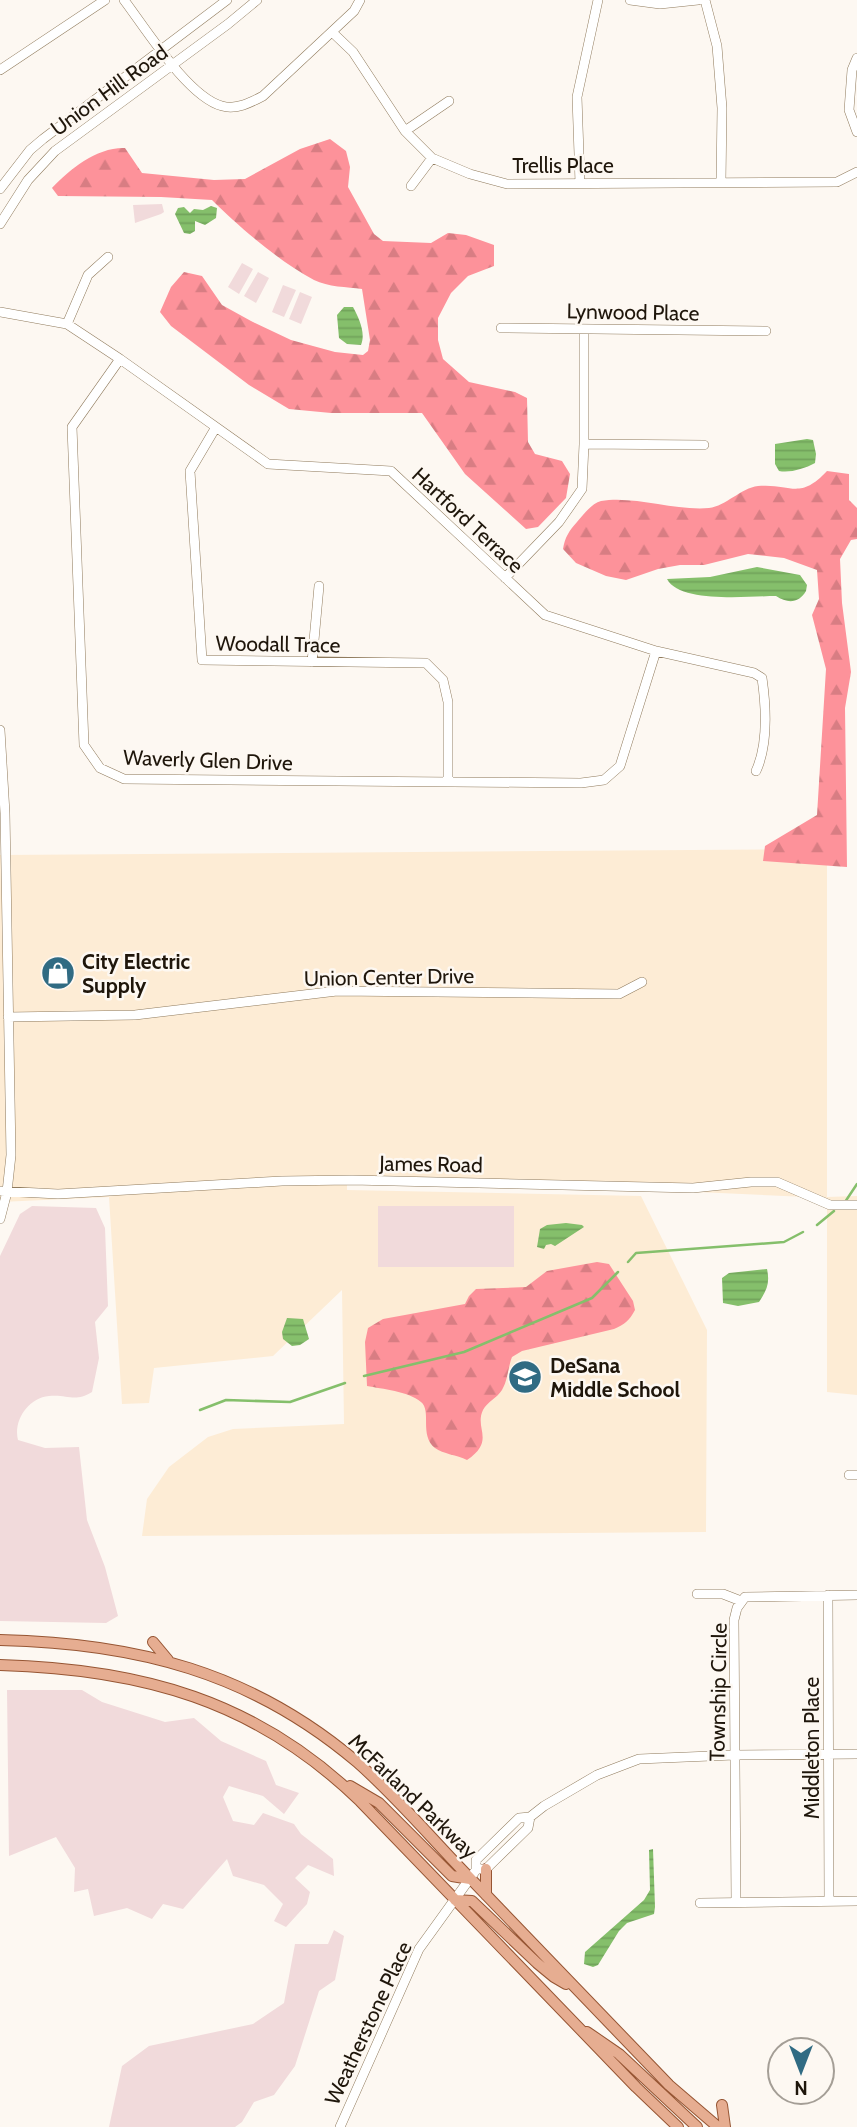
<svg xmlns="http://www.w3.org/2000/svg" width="857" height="2127" font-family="Cabin,sans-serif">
	<defs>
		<pattern id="forest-firs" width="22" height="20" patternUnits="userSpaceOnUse" patternTransform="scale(1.75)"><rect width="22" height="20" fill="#fd929a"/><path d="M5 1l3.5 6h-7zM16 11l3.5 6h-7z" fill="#d87d83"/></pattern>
		<pattern id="water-rules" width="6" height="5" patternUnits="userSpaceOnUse" patternTransform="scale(1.75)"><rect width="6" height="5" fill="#85bf6b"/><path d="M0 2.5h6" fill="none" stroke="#72a35b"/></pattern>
	</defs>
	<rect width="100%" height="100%" fill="#fdf8f2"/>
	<path fill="#fdecd5" d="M827,849V1197L857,1196V1395L827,1392V1198L347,1176V1190L641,1196L707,1330L706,1532L142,1536L147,1499L169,1467L208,1437L233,1429L344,1424L342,1290L273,1356L154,1368L149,1403L122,1404L109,1197L0,1202V855Z"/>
	<path fill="#f1dadb" d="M162,204L164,212L161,214L135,223L133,205Z
		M242,263L253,269L239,294L228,287Z
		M258,272L269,278L256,303L244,296Z
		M283,285L296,290L284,317L272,312Z
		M300,292L312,297L301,324L289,319Z
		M32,1206L96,1208L105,1228L108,1306L95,1322L99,1358L92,1392C74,1403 68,1394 49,1396C28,1398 13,1421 18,1440L45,1448L79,1447L87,1520L105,1567L118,1616L106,1623L0,1621V1256L20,1214Z
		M378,1206H514V1267H378Z
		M7,1690H82L102,1702L165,1722L194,1718L221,1741L266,1761L276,1785L299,1793L284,1814L263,1796L229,1786L223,1797L233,1821L254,1825L263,1813L294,1824L301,1834L333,1859L334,1876L308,1865L295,1878L310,1892L307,1904L286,1927L274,1921L283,1904L264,1885L233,1876L227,1859L183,1909L163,1904L152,1919L127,1908L94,1916L88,1889L74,1892L75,1868L56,1837L9,1856Z
		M334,1930L344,1936L335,1980L319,1991L295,2066L274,2095L254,2102L242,2122L235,2127H109L122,2066L149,2046L253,2024L284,2003L295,1944H328Z"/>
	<path fill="url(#forest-firs)" d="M330,139L346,151L350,167L348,187L374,234L383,241L431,243L448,233L466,235L494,245V266L468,276L451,293L438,318V340L443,359L469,382L515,392L527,398L528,442L535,454L562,461L570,474L566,498L538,527L526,529L465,474L422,413H331L289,409L249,385L171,326L160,312L171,287L184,272L202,276L222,305L251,321L291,340L335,352L363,355L368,351L370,340L362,289C347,287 328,287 314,280C280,262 239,227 212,200L161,197L58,196L52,188C70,169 97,147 125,148L142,173L214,180L245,179L300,149Z
		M827,471L849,474V500L857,508V539L851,540L840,559L842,603L851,672L845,708L847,867L763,861L765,846L817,815L826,669L812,615L819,599L817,570L784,558L748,554L704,565H680L658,569L626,580L606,576L576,563L563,549C565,537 569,531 577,522C583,515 592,503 601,501C633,495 674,511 709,508C726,506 741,488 758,486C791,483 799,501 827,471Z
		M597,1262L609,1264L633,1301L635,1310C629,1321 625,1324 614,1329L522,1351L512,1357C508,1367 508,1380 502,1390C497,1398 487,1402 483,1410C474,1429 496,1440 467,1460C457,1455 443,1454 435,1448C419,1435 432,1411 421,1402C408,1391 382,1389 367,1386L365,1342L368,1328L383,1319L465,1304L469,1296L476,1289L526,1287L547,1271Z"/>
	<path fill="url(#water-rules)" d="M211,206L217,208L216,218L205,225L195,221V231L190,234L184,233L175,214L178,208L184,207L190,213L194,209L203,210Z
		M344,307H353C359,318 366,333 361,345L347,344L339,338L337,315Z
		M807,439L813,440L816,454L815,463C804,469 790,473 779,471L775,464V444Z
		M757,567L800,575L807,585L806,591C799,603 788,604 776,596C751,596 680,604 667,579L710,577Z
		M566,1223L582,1225L584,1227L555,1246L551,1244L546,1245L544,1249L537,1247L540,1229L547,1225Z
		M767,1269C770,1283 767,1290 759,1302L738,1306L723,1303L722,1278L729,1273Z
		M287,1318L303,1319L309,1339L300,1345L292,1346L283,1339L282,1332Z
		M653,1849L655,1907L654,1914L627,1923L619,1931L598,1965L593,1967L584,1964L585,1952L644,1900L650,1890L649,1850Z"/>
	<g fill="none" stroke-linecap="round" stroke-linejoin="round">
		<path stroke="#85bf6b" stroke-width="2.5" d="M845,1202L857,1184
			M817,1225L834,1211
			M628,1262L636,1253L784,1242L803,1232
			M364,1376L464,1352L592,1298L618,1272
			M200,1410L226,1400L290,1402L345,1383"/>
		<g stroke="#907b5d" stroke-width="10">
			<path id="minor" d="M124,0C146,29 188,97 222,106C236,110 250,103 263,96L354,11L360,0
				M630,0L660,4L698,0
				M705,0L717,46L722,108L721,182
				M332,32L353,52L405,131L432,158L470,174L507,184L837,182L857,172
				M857,58L852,70L849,110L857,132
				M0,70L105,0
				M405,131L449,101
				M580,183L577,97L598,0
				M411,186L432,158
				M0,189L30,150L43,139L227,0
				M0,224L28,180L55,151L228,24L257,0
				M0,312L67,324L120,359L268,464L391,471L545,615L656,651L754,673L762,678C766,706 768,745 756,771
				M67,324L88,275L108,257
				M501,328L766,331
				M120,359L72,427L84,745L100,768L124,779L581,783L604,780L620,766L656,651
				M216,427L190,471L202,660L426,663L443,680L448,702V781
				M584,444L704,445
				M505,578L559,522L582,489L584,444V329
				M312,662L319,586
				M0,730L5,813L11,1155L7,1192L0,1219
				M8,1017L135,1015L337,991L619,994L642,982
				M0,1191L58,1194L282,1181L352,1180L693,1188L751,1182H777L830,1205H857
				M849,1475H857
				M697,1594H723L741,1601
				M828,1595L829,1901
				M481,1869H486L528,1828L530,1817
				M736,1902L734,1620L737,1608L745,1597L857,1595
				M700,1903L857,1901
				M340,2127L419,1949L476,1870V1860L519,1818L530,1817L544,1806L597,1775L639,1759L734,1755L857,1754"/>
		</g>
		<g stroke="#965533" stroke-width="12">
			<path id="major" d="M0,1640C136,1643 251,1672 357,1762C397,1797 431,1838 468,1876C535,1945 602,2015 669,2085L718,2127
				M153,1642L168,1660
				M0,1665C141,1669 256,1700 360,1801L636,2087L678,2127
				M350,1786L379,1803L452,1876L470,1879
				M486,1869V1895
				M455,1900L472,1901L537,1963L554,1977L566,1984
				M587,2032L619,2054L697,2127
				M722,2105L725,2127"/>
		</g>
		<use href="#minor" stroke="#fff" stroke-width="9"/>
		<use href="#major" stroke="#e6ad91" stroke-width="10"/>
	</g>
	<defs>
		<g id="shop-disc" transform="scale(1.75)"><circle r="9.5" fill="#306b83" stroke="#fdf8f2"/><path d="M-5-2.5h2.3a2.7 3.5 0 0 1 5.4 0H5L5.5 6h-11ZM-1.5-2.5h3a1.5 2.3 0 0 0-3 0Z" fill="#fff"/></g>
		<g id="school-disc" transform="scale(1.75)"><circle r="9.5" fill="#306b83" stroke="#fdf8f2"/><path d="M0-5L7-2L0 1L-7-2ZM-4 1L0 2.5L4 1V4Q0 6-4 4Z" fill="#fff"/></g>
	</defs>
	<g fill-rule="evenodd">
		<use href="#shop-disc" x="58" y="973"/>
		<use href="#school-disc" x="525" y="1377"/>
	</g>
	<g text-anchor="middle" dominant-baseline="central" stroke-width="5" stroke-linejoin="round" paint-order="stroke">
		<g font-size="21" fill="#1f160b" stroke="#fdf8f2">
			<text transform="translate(109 90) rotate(-36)">Union Hill Road</text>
			<text x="563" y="165">Trellis Place</text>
			<text transform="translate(633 312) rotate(1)">Lynwood Place</text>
			<text transform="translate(468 520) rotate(43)">Hartford Terrace</text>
			<text transform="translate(278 644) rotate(1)">Woodall Trace</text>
			<text transform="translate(208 760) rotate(2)">Waverly Glen Drive</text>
			<text transform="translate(389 977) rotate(-1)">Union Center Drive</text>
			<text transform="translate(431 1164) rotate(1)">James Road</text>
			<text transform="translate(718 1692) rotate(-89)">Township Circle</text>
			<text transform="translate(811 1748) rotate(-90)">Middleton Place</text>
			<text transform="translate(413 1796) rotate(44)">McFarland Parkway</text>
			<text transform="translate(368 2023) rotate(-65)">Weatherstone Place</text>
		</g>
		<g font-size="21" font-weight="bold" fill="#1f160b" stroke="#fdf8f2" text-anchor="start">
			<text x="82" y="961">City Electric<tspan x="82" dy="24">Supply</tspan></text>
			<text x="550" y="1365">DeSana<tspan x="550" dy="24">Middle School</tspan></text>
		</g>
	</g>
	<g transform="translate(801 2071) rotate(180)"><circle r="33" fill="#fdf8f2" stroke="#a49e96" stroke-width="2"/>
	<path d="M0-5L12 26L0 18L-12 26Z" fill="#306b83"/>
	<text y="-10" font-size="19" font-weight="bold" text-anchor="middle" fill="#1f160b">N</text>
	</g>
</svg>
